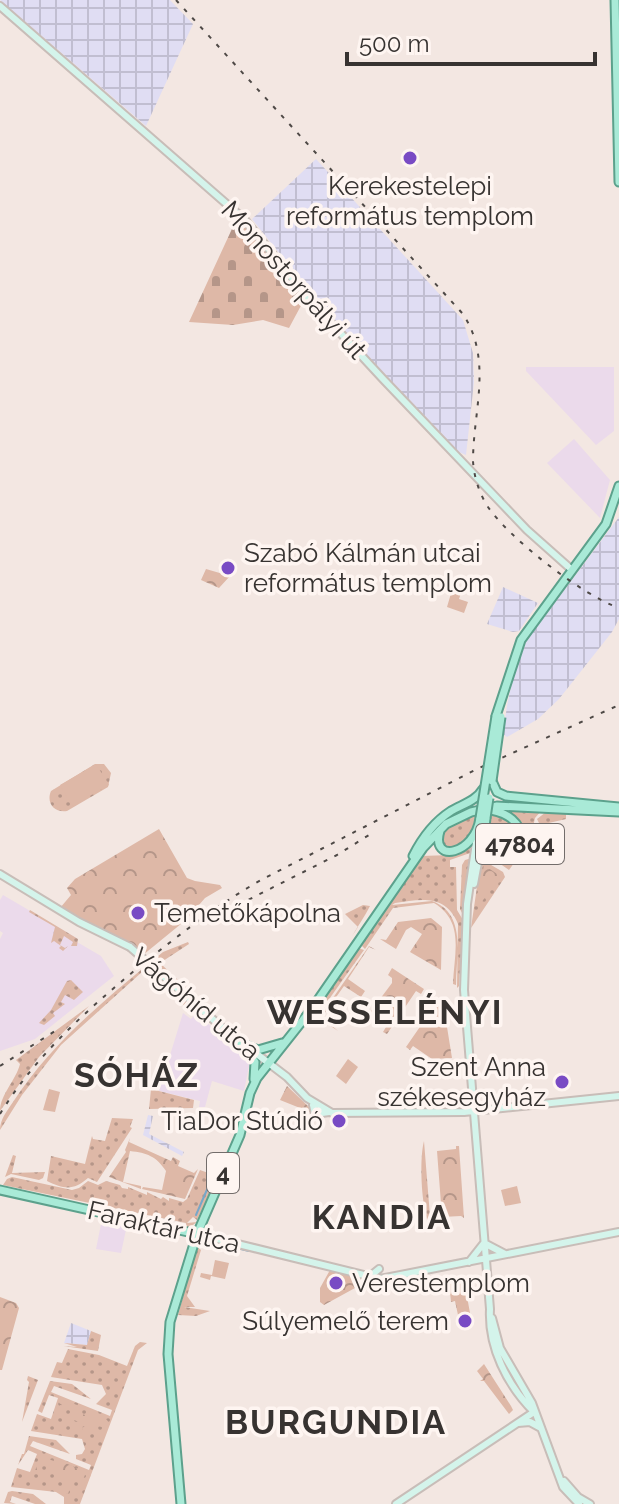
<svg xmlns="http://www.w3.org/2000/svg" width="619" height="1504" font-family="Raleway,sans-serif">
	<defs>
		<pattern id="industrial-grid" width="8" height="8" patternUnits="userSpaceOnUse" patternTransform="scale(2)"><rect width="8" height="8" fill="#e0ddf3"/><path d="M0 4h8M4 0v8" fill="none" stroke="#c1bed1"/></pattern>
		<pattern id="grass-dots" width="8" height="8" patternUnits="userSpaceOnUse" patternTransform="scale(2)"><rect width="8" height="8" fill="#deb8a7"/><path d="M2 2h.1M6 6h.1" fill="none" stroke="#b59689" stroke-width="1.8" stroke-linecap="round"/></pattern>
		<pattern id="cemetery-stones" width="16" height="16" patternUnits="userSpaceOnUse" patternTransform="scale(2)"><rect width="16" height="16" fill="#deb8a7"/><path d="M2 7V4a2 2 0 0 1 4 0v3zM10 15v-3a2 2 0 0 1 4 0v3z" fill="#b59689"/></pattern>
		<pattern id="park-crowns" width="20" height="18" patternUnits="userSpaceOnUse" patternTransform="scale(2)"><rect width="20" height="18" fill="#deb8a7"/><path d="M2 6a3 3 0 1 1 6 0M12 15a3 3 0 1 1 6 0" fill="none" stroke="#b59689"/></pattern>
	</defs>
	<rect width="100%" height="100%" fill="#f3e7e2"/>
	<path fill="#ebdaeb" d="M526,367H614V431L596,445L526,371Z
		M574,439L610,480L600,518L547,463Z
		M3,895L78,939L77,942L101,956L114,976L35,1039L0,1051V939L3,933L0,931V900Z
		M183,1013L191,1019L196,1013L250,1061L244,1091L212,1081L205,1107H199L200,1101L159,1091Z
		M102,1219L127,1225L121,1253L96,1249Z"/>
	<path fill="url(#industrial-grid)" d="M0,0H170L193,24L146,126Z
		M316,159L463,320L473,353L474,382L466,455L459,452L323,309L252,219Z
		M619,517V619L612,632L559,699L538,719L507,737L503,734L507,706L513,677L527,640Z
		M503,587L538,603L519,631L513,632L487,624Z
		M148,1115L153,1116L149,1134L184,1152L182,1156L143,1135Z
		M71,1323L91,1331L87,1345L64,1343Z"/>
	<path fill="url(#grass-dots)" d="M95,764H104L111,773L108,787L67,811C54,813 46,803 51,791Z
		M500,810L541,811L535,818L530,841L509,870L486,854L489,851L506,857L523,837Z
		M490,812L507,817L520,835L516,848L507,854L491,850L495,847L493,844L490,846L487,836Z
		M546,812L566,814V819L540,825L537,819Z
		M479,813L476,829L461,847L447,849L440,841C445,824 462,818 479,813Z
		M474,841L473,852L450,860V867H456L457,910L463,920L459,986L457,988L458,924C446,894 421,899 395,903L392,905L432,901C467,914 456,955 456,985L453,984C454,953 465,922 434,903L393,908L365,949L361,945L421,856L451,855Z
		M472,858L464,914L463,915L460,909L462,865L465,860Z
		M481,859L503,872L505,877L471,928Z
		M363,905L370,906C365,916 358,926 352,936L358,927L345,914Z
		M30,910L78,939L77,946H71L73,942L64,936L60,945L65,948L68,946L63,951L59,948L61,946L54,941L51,943L55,927L29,912Z
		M188,942L189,944L160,963L211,1011L152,961L163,952Z
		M369,946L376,950L369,947L348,979L365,991L361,997L344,986L322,1017L338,1031L319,1018Z
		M358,948L364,950L310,1026L307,1024Z
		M147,965L198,1010L208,1024L142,972L61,1045L22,1095L0,1130C0,1119 7,1111 13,1102C48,1048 97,1006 147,965Z
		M71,980L83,992L74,1000L65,995L61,1002L65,1004L53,1013L55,1016L44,1025L39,1023L51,1010L67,981Z
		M89,1006L39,1057L0,1111C0,1095 16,1080 20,1064L16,1060Z
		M151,1089L194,1100L193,1108L149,1109Z
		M112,1118L133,1119L130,1127L132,1128L97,1182L88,1178C73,1191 64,1189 47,1181L51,1156L85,1164L92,1136L93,1139L105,1141Z
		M424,1141L431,1229C421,1212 419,1160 424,1141Z
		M13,1155L16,1156L12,1173L45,1172L43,1178L39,1180L11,1174L5,1177Z
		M200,1170L214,1175L216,1180L197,1220L193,1217L187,1223L197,1222L190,1227H186V1223L3,1185L7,1179L12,1177L72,1190L79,1188L88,1181L98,1185L106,1181L120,1185L122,1188L128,1189V1187L147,1195V1192L161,1199L163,1197L169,1201V1198L183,1202L187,1199Z
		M197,1247L201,1250L187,1296L195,1307H184L210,1311L196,1316L178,1315Z
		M91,1331L101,1335L98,1351L63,1346L77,1347L64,1343L87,1345Z
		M140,1342L147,1343L138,1350L80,1504H64V1497L56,1492L11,1487L17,1468L30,1472L37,1454L28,1450L18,1465L22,1454H24L29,1436L56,1440L70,1454L33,1441L30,1446L89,1470L91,1465L76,1459V1455L82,1454L85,1449L82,1439L31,1431L37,1414L51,1419L58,1398L49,1395L42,1413L38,1411L50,1381L72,1384L91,1399L54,1386L51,1392L110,1416L112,1410L96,1404L106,1394L102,1385L51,1377L57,1362L62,1363L68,1349L99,1355L127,1366L135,1346Z
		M28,1376L38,1380L22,1422L29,1382L27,1380Z
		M12,1491L33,1494L46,1504H35L12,1496L10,1502L16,1504L4,1503L8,1492Z"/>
	<path fill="url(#cemetery-stones)" d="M237,218L246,225L304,300L289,328L263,320L233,325L189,322Z"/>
	<path fill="url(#park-crowns)" d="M206,569L230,576L219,588L201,580Z
		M159,829L187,878L195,881L220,885L222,888L205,898L187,919L143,955L60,908L71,895L67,888L75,879Z
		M484,865L500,876L481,903L477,900Z
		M431,918L442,927L441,970L410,952L422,934L411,927L406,930L396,949L380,939L386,940L398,922Z
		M392,968L424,989L421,994L416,991L387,1034L383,1032L386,1027L368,1015L392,983V978L388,975Z
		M434,996L445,1006H448L447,1027L452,1058L432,1059L413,1046L410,1050L406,1047L435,1005L431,1001Z
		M287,1086L309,1107L310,1112L280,1100Z
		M130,1138L129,1142L171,1161L173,1157L180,1161L178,1166L194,1173L198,1169L185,1199L142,1189L143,1187L162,1190L166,1171C156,1156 147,1153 130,1151L123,1182L141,1186V1189L109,1177L126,1152L125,1150Z
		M456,1146H459L464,1218L461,1216L442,1217L437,1151L456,1149Z
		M330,1270L363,1280L382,1282L383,1284H367L357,1290L355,1288L324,1305L320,1302V1288Z
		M464,1280L470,1313L458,1315L455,1301L451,1302L449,1283Z
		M0,1297L16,1303L19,1308L2,1370H0Z
		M484,1364L511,1406L513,1410L509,1414L484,1381H480L483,1379L477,1371Z
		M60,1399L80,1406L78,1412L85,1415L84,1417L87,1418L89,1414L98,1419L99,1417L107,1420L110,1425L104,1423L102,1427L98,1426L101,1423L96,1419L93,1427L87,1425L86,1428L91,1430L88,1438L81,1435L83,1429L79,1428L84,1427L87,1420L83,1419L82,1423L71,1419L74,1411L65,1407L61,1414L57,1413L60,1405L64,1406L59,1403Z
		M41,1454L49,1456L48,1459L57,1462L58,1460L91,1474L90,1477L85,1475L82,1482L78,1481L80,1478L74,1476L72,1481L68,1480L67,1482L70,1488L68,1494L60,1491L63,1484L60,1480L65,1482L66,1479L53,1474L55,1465L52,1468L48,1466L49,1461H42L40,1470L35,1471Z"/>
	<path fill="#deb8a7" d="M452,590L461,593L459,599L468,602L464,613L447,607Z
		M96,764L109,785L72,806L60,785Z
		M348,1059L358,1067L346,1084L336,1076Z
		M49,1089L60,1092L55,1112L43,1110Z
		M517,1186L521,1203L505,1206L501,1190Z
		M215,1260L229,1263L225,1279L211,1276L210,1280L200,1277L201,1273L212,1275Z"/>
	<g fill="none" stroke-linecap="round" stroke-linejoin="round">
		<path stroke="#78a7c8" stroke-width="2" d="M196,1215L209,1185
			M203,1241L207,1242
			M209,1242L218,1244
			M241,1249L249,1251"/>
		<g stroke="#c8bdb8" stroke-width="10">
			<path id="secondary" d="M0,6L245,220L309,299L383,379L527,530L572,570
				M478,829L467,904L464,990L490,1309C488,1347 507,1385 534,1412
				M0,874L79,922L130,947
				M474,884L483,836
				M162,975L224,1029L287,1077L307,1098L332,1113L464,1112L619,1096
				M313,1105L315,1114L329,1112
				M197,1234L380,1279L619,1232
				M484,1243L505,1254
				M469,1262L484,1243
				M368,1278L379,1269
				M492,1318L500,1348L532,1403L563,1487L579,1504
				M518,1423L530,1422L541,1428
				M564,1481L578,1497L590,1504
				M396,1504L534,1412"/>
		</g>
		<g stroke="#5ca18c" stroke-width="11">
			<path id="primary" d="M615,0L619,182
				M496,716L521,640L606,524L619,486
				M492,781L497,792L506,796L619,807
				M486,818L484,837L491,851L503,856L516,851L522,840C521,822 507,813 491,810
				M440,831C430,864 475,855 480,818
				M413,856C422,838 434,822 451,811C463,804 476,801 483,789
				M240,1042L255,1062L254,1079
				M245,1045L258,1050L282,1043
				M0,1190L197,1234
				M181,1504L168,1354L170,1322L197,1234L240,1135L250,1093L257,1078L311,1010L423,848L446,824L471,812L497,806L619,812"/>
		</g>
		<use href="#secondary" stroke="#d4f4eb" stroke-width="6"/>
		<use href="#primary" stroke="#a9ead7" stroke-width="7"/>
		<path stroke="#4e4946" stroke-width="2" stroke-dasharray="4 8" stroke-linecap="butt" d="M176,0L463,314C493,360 473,411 473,461C474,477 479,493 488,507C510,539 582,595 619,608
			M238,905L337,855L369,835
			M0,1066L55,1031
			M0,1114C36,1055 87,1010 140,966C179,935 217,905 261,880L477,769L619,705"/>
		<g stroke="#c8bdb8" stroke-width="10" stroke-linecap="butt">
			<path id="secondary-bridge" d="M130,947L162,975"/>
		</g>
		<g stroke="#5ca18c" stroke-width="11" stroke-linecap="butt">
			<path id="primary-bridge" d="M492,781L501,717
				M480,818L496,716
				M486,818L489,798"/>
		</g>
		<use href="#secondary-bridge" stroke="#d4f4eb" stroke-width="6"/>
		<use href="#primary-bridge" stroke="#a9ead7" stroke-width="7"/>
	</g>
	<g fill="#794bc4" stroke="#fef5f1" stroke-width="3">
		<circle cx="410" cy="158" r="8"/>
		<circle cx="228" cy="568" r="8"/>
		<circle cx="138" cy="913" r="8"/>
		<circle cx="562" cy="1082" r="8"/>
		<circle cx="339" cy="1121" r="8"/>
		<circle cx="336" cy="1283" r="8"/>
		<circle cx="465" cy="1321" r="8"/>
	</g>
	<g text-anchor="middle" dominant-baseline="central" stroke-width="7" stroke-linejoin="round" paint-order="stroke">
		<g fill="#fef5f1" stroke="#736d6b" stroke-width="2">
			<rect x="476" y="824" width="88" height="40" rx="6"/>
			<rect x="207" y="1153" width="32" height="40" rx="6"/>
		</g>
		<g font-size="24" font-weight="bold" fill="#373331">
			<text x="520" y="844">47804</text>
			<text x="223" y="1173">4</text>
		</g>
		<g font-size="26" fill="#373331" stroke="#fef5f1" text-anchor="start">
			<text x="410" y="186" text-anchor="middle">Kerekestelepi<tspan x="410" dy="30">református templom</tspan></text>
			<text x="244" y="553">Szabó Kálmán utcai<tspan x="244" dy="30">református templom</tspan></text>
			<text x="154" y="913">Temetőkápolna</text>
			<text x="546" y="1067" text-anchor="end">Szent Anna<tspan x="546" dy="30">székesegyház</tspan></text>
			<text x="323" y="1121" text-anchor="end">TiaDor Stúdió</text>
			<text x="352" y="1283">Verestemplom</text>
			<text x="449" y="1321" text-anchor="end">Súlyemelő terem</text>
		</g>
		<g font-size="26" fill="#373331" stroke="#fef5f1">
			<text transform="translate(294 280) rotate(48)">Monostorpályi út</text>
			<text transform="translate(196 1004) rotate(40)">Vágóhíd utca</text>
			<text transform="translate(164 1227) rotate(13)">Faraktár utca</text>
		</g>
		<g font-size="34" font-weight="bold" letter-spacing="2" fill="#373331" stroke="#fef5f1">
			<text x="385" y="1012">WESSELÉNYI</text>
			<text x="137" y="1075">SÓHÁZ</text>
			<text x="382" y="1217">KANDIA</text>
			<text x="336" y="1422">BURGUNDIA</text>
		</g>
	</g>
	<path d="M347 52v12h248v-12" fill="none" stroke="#373331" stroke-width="4"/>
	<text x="359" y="52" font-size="24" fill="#373331" stroke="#fef5f1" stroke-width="6" paint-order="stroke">500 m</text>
</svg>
